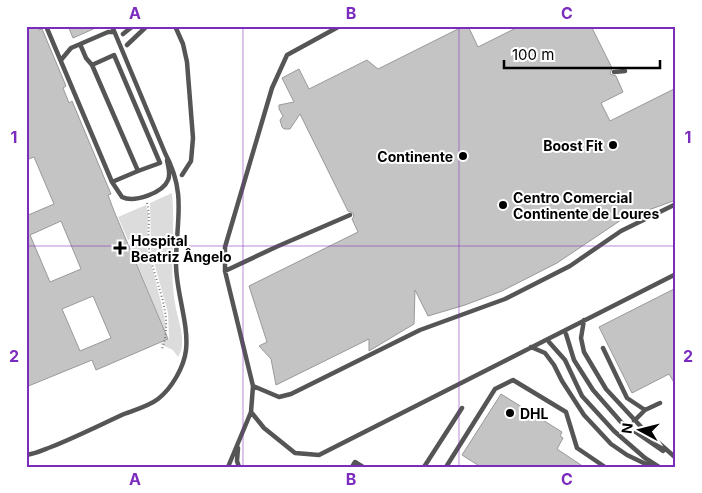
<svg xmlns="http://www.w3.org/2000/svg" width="702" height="493" font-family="Inter,sans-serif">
	<rect width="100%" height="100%" fill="#fff"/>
	<path fill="#dcdcdc" d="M172,193C176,231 168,270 176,309C179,323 187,344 178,357L173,350L160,344L169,339L168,313L151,251L150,203Z
		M146,205L148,213L147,248L162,306L166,326L165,331L131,249L139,246L135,237L128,240L118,217Z"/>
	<path fill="#c4c4c4" stroke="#999" fill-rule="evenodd" d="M26,26H37L39,30L42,29L66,86L63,88L69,103L72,101L111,194L108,195L114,211L168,339L96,370L92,360L26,387V216L54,204L34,157L26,160ZM61,221L81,269L50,282L30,235ZM93,296L111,338L80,351L62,309Z
		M68,26H100L73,38Z
		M464,26H468L478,47L520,26H591L612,68L610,74L616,76L623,92L601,103L610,121L676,88V200L632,216L630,214L557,263L502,291L465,305L428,316L415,290L414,324L369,351V339L276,385L271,359L259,346L267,342L249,286L358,232L352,219L354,216L353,213L348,211L300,114L290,129H284L282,127L280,120L283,116L279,109V105L294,102L282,78L299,69L309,89L367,60L378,69Z
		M676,288V386L669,374L632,393L599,327Z
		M501,394L562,432L560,436L563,438L557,449L584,467H481L462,455Z"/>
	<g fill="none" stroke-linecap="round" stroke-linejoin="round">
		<path stroke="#777" stroke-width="2" stroke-dasharray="1 2.5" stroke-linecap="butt" d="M147,203C151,218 147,233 149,249C154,284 175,313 162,349"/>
		<path stroke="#555" stroke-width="4.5" d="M46,26L112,182L122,197C134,203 163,193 168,180C171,173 168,167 167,160
			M175,26L183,44L187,62L193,138L191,161L182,175
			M123,34L133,26
			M80,44L86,58L92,65
			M127,45L147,26
			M114,55L160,163L138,171L92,65Z
			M61,60L71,48L108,32H114
			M614,72L625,71
			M112,182L138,171
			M225,271L276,247L350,215
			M584,320L581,338L584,352L606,389L644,430L676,458
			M566,334L574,360L593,390L621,422L663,451
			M549,342L565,360L582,396L614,431L645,458L659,467
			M531,347L545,353L554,365L562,381L584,415L611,444L627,455L652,467
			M603,348L627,398L645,410
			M253,386L279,397L291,394L420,330L505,299L570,266L621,231L676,204
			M251,412L264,428L295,453L319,455L676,274
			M634,421L645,410L660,403
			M238,448L237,461L239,467
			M26,455C35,454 43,450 51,447C76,437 100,425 124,414C135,410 149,406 158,399C172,388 184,367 186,350C189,324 176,292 176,264C176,220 187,194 165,153L112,26
			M228,467L251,412L253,386L225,271V247L272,88L287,55L340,26
			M352,467L355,462L363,467
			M424,467L462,408
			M446,467L495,389L513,380L566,412L577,448L605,467"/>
	</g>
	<path fill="none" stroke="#7b2cbf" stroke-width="1" stroke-opacity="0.55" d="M243,26V467M459,26V467M26,246H676"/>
	<g fill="#000" stroke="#fff" stroke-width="2">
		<circle cx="613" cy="145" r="5"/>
		<circle cx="463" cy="156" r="5"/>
		<circle cx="503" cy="205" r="5"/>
		<path d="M117.5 240.5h5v5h5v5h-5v5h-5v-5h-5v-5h5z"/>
		<circle cx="510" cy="413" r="5"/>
	</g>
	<g text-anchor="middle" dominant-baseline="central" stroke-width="4" stroke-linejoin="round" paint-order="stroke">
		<g font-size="14" font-weight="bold" fill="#000" stroke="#fff" text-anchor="start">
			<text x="603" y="145" text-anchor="end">Boost Fit</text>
			<text x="453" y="156" text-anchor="end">Continente</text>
			<text x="513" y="197">Centro Comercial<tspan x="513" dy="16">Continente de Loures</tspan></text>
			<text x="131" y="240">Hospital<tspan x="131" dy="16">Beatriz Ângelo</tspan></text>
			<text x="520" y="413">DHL</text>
		</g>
	</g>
	<rect width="702" height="493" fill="none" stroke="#ffffff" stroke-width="55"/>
	<g transform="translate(640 430) rotate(277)" stroke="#ffffff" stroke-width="4" paint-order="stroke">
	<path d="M0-4L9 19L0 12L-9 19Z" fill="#000000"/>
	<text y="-8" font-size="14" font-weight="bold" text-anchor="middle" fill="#000000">N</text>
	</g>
	<path d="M504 60v8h156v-8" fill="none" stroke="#000000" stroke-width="2.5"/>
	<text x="512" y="60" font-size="15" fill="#000000" stroke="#ffffff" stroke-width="4" paint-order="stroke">100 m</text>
	<rect x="28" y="28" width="646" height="438" fill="none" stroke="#7b2cbf" stroke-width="2"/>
	<g font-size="16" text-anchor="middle" font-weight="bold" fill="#7b2cbf">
		<text x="135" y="19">A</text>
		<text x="351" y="19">B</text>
		<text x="567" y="19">C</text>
		<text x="14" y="143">1</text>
		<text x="688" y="143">1</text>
		<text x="14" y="362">2</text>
		<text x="688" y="362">2</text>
		<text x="135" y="485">A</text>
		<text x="351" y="485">B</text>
		<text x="567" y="485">C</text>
	</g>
</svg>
